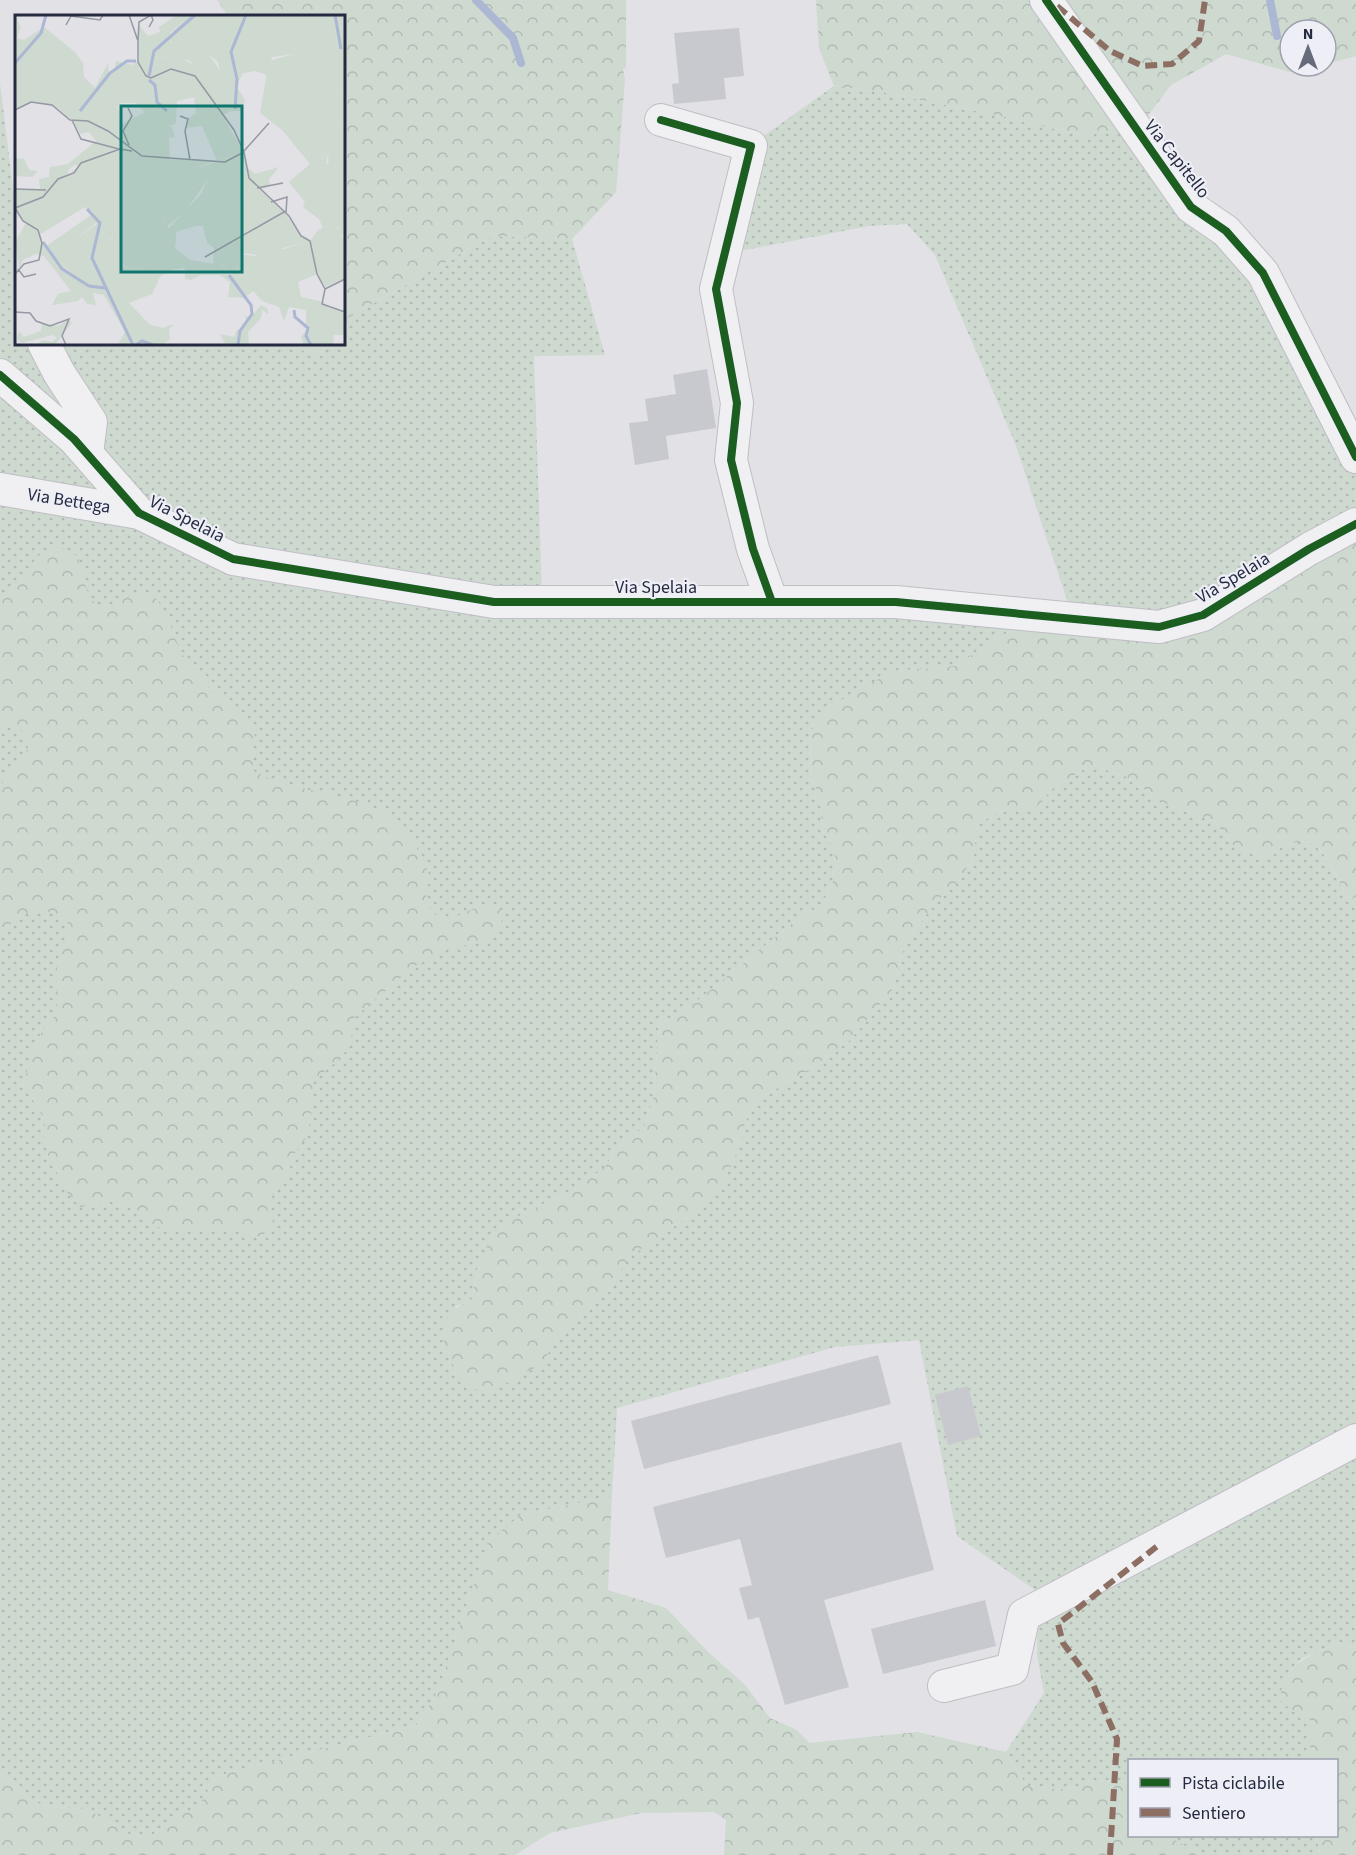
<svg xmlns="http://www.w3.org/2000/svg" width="1356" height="1855" font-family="'Source Sans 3',sans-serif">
	<defs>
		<pattern id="grass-dots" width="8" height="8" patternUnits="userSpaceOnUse" patternTransform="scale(1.5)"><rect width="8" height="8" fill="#ced9d0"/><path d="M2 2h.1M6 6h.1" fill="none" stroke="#b1bab4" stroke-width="1.8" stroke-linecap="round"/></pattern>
		<pattern id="forest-crowns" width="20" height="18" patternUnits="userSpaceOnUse" patternTransform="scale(1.5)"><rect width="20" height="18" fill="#ced9d0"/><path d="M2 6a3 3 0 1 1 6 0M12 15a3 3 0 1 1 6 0" fill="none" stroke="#b1bab4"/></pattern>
	</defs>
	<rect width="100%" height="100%" fill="#e1e1e6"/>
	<path fill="url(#grass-dots)" d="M0,83L16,213V344H294L318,361L325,344H344V320L492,236L572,239L605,355L534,356L542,596L1038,613L955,666L893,671L811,731L810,771L821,803L822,830L835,850L833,881L822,905L799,918L687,1009L659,1024L653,1100L644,1127L615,1150L606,1166L581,1186L522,1214L478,1266L472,1299L455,1307L540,1365L559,1338L609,1291L628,1258L688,1217L739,1147L746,1120L759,1099L815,1066L849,1041L892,990L906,942L935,903L958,883L974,856L977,823L1006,810L1036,807L1052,789L1091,765L1127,777L1166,804L1214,821L1234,846L1262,857C1273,852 1285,844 1297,842C1324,836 1337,880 1347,898L1356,897V1648L1337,1643L1301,1659L1288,1673L1293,1711L1310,1717V1747L1307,1759L1130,1760L1129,1785C1112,1772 1085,1788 1065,1789C1053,1789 1040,1787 1027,1786L1006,1752L1044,1693L1037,1655L1038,1592L957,1536L919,1340L835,1347L617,1408L612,1496L520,1515L453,1650L438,1691L417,1725L217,1776L196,1810L168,1818L169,1822L154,1834L136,1838L87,1809L48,1807L31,1800L14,1788L0,1772Z
		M834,86L882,92L1010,118L1084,136L1141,125L1259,270L1356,474V527L1182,619L1074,621L1015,443L935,255L907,224L869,226L724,254L759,139Z
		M1168,1836H1315L1321,1855H1201Z"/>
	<path fill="url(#forest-crowns)" d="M217,0H626V67L623,69L625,80L616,192L572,239L492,236L344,320V16H228Z
		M816,0H1356V56L1326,64V30H1290V66H1319L1290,72L1226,54L1171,85L1141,125L1084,136L1010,118L882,92L834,86L819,48Z
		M294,344H325L318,361Z
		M1356,527V897L1347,898C1337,880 1325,836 1297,842C1285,844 1273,852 1262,857L1234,846L1214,821L1166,804L1127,777L1091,765L1052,789L1036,808L1006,810L977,823L974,856L958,883L935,903L906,942L892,990L849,1041L815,1066L759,1099L746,1120L739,1147L725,1180L718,1190L688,1217L628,1258L609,1291L559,1338L540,1365L488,1393L465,1386C445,1351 424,1321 472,1299L478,1266L493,1232L522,1214L581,1186L606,1166L615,1150L644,1127L653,1100L659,1024L687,1009L799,918L822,905L833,881L835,850L822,830L821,803L810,771L811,731L827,708L893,671L955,666L1038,613L1182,619Z
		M60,547L78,556C86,578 82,589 98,607L117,603L133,594L154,596C173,618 172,641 188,663C192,668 201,672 207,676L208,688L229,704L255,733L252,752L254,771C295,795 369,792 400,825C413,838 423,859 430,876L426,895L431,913L448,920L484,904L502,911L501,930L486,941L448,949L413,967L354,1018L351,1039L343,1056L313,1081L311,1118L306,1138L294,1154L289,1171L277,1186L270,1203L273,1222L262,1237L225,1229L167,1230L148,1224L135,1211L117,1201L80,1207L67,1192L49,1158L44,1140L45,1120L24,1086C30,1054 33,1038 57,1014C57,994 54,973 60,955C65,935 70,942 67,918C40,905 17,911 0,937V788C6,773 19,764 28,748L22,730L0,726V601L42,552Z
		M612,1496L608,1590L666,1608L708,1652L745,1685L770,1718L797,1730L809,1743L917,1732L1006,1752L1027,1786C1040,1787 1053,1789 1065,1789C1085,1788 1112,1772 1129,1785L1130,1836H1168L1201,1855H724L726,1820L714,1812L641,1813L550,1833L515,1855H0V1772L14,1788L31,1800L48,1807L87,1809L136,1838L154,1834L169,1822L167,1818L196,1810L217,1776L417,1725L438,1691L488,1542L520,1515Z
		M1337,1643L1356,1648V1855H1321L1315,1836H1336V1760H1291L1307,1759L1310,1747V1718L1293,1711L1280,1701C1282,1664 1307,1657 1337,1643Z"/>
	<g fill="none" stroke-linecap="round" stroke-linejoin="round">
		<path stroke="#acb7d4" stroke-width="8" d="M476,0L513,38L521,63
			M1270,0L1277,36"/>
	</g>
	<path fill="#c8c9ce" d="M739,28L744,76L724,78L726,99L674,104L672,84L679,83L674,33Z
		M707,369L716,428L666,436L669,459L635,465L629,423L648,421L645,399L676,394L673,375Z
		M878,1355L891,1404L644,1469L631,1421Z
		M968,1386L981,1436L948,1445L935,1395Z
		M901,1442L934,1570L824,1600L849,1687L785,1705L759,1617L748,1620L739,1588L752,1585L740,1539L666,1558L653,1507Z
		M985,1600L996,1646L883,1674L871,1629Z"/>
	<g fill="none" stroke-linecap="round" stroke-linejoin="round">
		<g stroke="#bebec4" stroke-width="34">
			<path id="minor" d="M1046,0L1191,207L1226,231L1263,273L1356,457
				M661,120L751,146L716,289L737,403L731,460L753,549L772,602
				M44,344L59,373L91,422L87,453
				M0,375L74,439L139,513L233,559L494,602H896L1159,627L1203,615L1309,549L1356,524
				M0,489L139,513
				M944,1686L1012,1669L1024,1615L1356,1440"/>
		</g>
		<use href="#minor" stroke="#f0f0f3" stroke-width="32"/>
		<path stroke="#8d6e63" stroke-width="6" stroke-dasharray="12 6" stroke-linecap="butt" d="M1057,6L1110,51L1143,66L1172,64L1199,41L1205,0
			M1110,1855L1117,1739L1092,1682L1063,1643L1058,1624L1160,1544"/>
		<g stroke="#eeeff6" stroke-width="11">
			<path id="cycleway" d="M1046,0L1191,207L1226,231L1263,273L1356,457
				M661,120L751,146L716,289L737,403L731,460L753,549L772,602
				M0,375L74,439L139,513L233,559L494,602H896L1159,627L1203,615L1309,549L1356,524"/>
		</g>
		<use href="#cycleway" stroke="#1b5e20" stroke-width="8"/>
	</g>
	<g text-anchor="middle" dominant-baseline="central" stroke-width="4.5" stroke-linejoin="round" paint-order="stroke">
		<g font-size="18" fill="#262a41" stroke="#eeeff6">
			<text transform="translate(1177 159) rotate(52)">Via Capitello</text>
			<text transform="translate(69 501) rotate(9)">Via Bettega</text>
			<text transform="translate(187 519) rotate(27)">Via Spelaia</text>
			<text transform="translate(1233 578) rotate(-31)">Via Spelaia</text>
			<text x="656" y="587">Via Spelaia</text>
		</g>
	</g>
	<g transform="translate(15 15)">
		<rect width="330" height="330" fill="#e1e1e6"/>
		<path d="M162,0H167L168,6L155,18V28L169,21L181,22L214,68L211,87L175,46L159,42L132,43L124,47L123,9L133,21L145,17L144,12ZM279,39L330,78V107L324,108L320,121L300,138L306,145L313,138L311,149L330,142V227L325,213L317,210L308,213L304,204L288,192L290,187L274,167L295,149L267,115L245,98L254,46ZM103,92L107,109L130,97L134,122L150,112H157L160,122L154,123L155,144L199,146L186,151L179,172L150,201L148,207L154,213L186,179L193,164L204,159L230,172L231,187L247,205L268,196L285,219L296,225L245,240L226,238L221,252L226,261L220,263L207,250L198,251L199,233L192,228L188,211H181L161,217V225L150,229L143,245L118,255L99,245L90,231L98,221L81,208L63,222L64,230L59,238L66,249L65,255L55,257L31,234L8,245L4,253L0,227L11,208L0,195V175L25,174L24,164L34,162L35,152L53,149L81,126L74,117L65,119L58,105L89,104ZM61,149L73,163L60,185L52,177L60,169L49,171L54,154ZM70,192L79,198L30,232L24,220ZM181,98L208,102L229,137L202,146L187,111L171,113L174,103ZM0,143L9,144L14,155L23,156L17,162L0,161ZM246,290L253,294V299L247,295L246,303L233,317L234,330H211L205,319L219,322L222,315L229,313L226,309H233L230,301L236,302ZM315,293L330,296V320H319L318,330L296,329L295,323L305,315L302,305Z" fill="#ced9d0" fill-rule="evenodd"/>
		<path d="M0,0L6,12L2,23L9,25L29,12L60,37L68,48L69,62L80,73L93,48L94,61L99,57L101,46L117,50L128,43L164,42L184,53L211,87L214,68L206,61L203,47L185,33L181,22L169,21L157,28L152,23L168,6L167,0H330V78L279,39L257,42L252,60L240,56L228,58L221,71L230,85L227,96H216L203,103L181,98L179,82L162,86L161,108L134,123L130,97L120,88H105L99,98L89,104L87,112L75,106L56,105L43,93L19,87L0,95ZM330,107V142L319,155H314L313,138L303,147L298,144L300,138L320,121L324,108ZM229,137L232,152L240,159L264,152L254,164L255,171L245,175L268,196L247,205L231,187L230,172L204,159L193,164L170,197L147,215L150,201L179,172L180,154ZM110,140L120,144L129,160L142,165L144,172H151L138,182L129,202L112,197L108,188L110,172L106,174L99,196L90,192L93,177L108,158H100L95,150ZM68,148L73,163L65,184L60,185L51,176L60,169L49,171L47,164ZM83,208L98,220L90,231L109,252L119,255L143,245L150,229L161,225L160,233L175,245L206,250L220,263L226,261L221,250L222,239L240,241L252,234H269L296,225L303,215L317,210L329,216L326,220L330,227V263L310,272L302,259L283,267L286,282L309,287L315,293L302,305L307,318L294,324L300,330H289L286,322L291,315V295L274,292L269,306L264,292L247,286L238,276L229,283L213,282L215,267L204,260H186L176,265L170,264V253L155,255L145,262L137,279L114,288L135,310L148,313L159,309L154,314L155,324L147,330H103L110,317L89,280L78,278L81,290L72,289L67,282L63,286L37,290L43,279L56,276L29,241L21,239L32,234L54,257L65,255L66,249L58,236L64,230L62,223ZM53,305L57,308L40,330H20L29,325L37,327L42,323L38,320L6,328L2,324L4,316L9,322L26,316L27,308L43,311Z" fill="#ced9d0"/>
		<path fill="none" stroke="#acb7d4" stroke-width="3" d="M320,0L326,34M0,48L26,18L31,0M134,61L139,36L180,0M134,65L140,70L142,87L152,96M220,94L222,64L216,37L231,0M65,96L95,58L112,46H121M72,194L85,208L77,243L118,330M28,227L47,254L74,271L90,273M214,260L236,290L237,299L225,316L223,330M279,295L280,302L293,313L291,321L296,330M121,330L127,326L138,330"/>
		<path fill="none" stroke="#9698a4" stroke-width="1.5" d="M114,0L123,26V47L131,61L136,63L156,54L180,61L219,115L229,137L234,163L274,201L286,221L295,226L302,259L310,274L307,289L330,297M51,10L56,1L85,5L88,0M123,26L124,7L136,0L138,5L134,12M113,93L117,101L108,116L114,130M0,95L16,87L37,90L55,105L73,106L93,116L127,141L210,147L229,137M165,101L173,104L170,116L175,145M57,105L66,124L104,134M229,136L254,108M242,173L268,168M0,174L31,175M256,187L272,182L271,198M0,193L28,182L43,164L59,158L66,148L105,134L117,136M0,193L8,206L23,215L27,228L24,245L9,249L0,259M190,242L269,197M3,254L9,262L21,259M310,274L330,264M0,297L15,298L21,306L35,311L54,304L47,321L51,330"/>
		<path fill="#0f766e" fill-opacity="0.15" stroke="#0f766e" stroke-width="3" d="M106,91H227V257H106Z"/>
		<rect width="330" height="330" fill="none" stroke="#262a41" stroke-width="3"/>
	</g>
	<rect x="1128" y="1759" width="210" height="78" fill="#eeeff6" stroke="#9ea0ae" stroke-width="1.5"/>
	<rect x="1140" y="1778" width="30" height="9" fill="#1b5e20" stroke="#9ea0ae" stroke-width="1.5"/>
	<text x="1182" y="1789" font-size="18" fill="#262a41">Pista ciclabile</text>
	<rect x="1140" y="1808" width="30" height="9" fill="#8d6e63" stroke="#9ea0ae" stroke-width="1.5"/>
	<text x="1182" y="1819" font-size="18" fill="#262a41">Sentiero</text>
	<g transform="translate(1308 48)"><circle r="28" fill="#eeeff6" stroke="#9ea0ae" stroke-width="1.5"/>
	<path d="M0-4.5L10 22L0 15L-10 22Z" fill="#676a7b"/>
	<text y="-9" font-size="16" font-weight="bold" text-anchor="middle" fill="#262a41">N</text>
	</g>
</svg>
